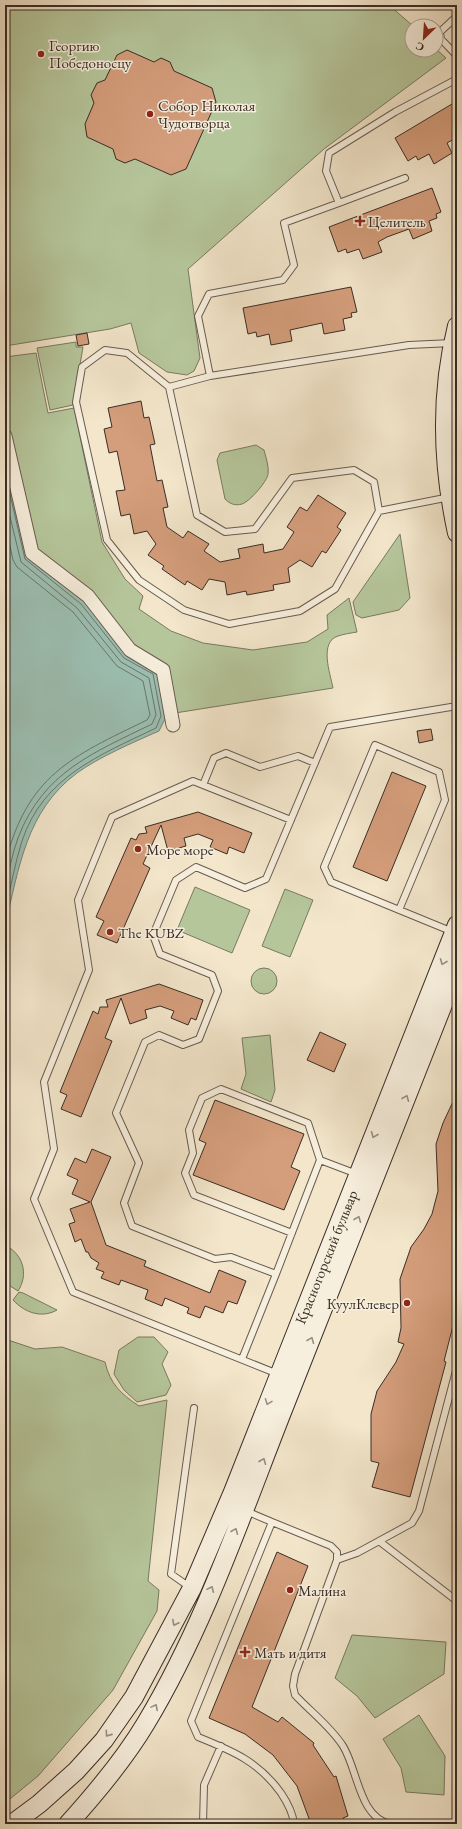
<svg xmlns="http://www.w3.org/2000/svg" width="462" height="1829" font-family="'EB Garamond',serif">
	<rect width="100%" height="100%" fill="#f3e6cb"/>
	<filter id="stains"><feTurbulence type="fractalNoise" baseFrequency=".005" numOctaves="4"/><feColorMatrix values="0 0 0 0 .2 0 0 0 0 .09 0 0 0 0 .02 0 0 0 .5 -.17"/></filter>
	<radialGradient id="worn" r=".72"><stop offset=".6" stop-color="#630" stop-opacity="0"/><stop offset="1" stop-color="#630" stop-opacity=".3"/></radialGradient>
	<path fill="#b6c69b" stroke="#787a61" d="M5,5H389L413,26L412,50L436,49L446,58L324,149L188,269L200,358L194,371L187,375L167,372L139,353L131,323L110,329L5,346Z
		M76,342V347H83L73,405L50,410L37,348Z
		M36,353L48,413L74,408L102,542L125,579L143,596L139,609L171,631L203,643L253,650L307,642L328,629L327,615L349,598L357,632C351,633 344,634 338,636C319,642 330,673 333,688L175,713L132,647L34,550L5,415V357Z
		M256,445L264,450C266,458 269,466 268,474C267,482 249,502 242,504C235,506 230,504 225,499L217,460L220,453Z
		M400,534L410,598L399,610L362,618L356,615L353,602Z
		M195,887L250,910L232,953L177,930Z
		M285,889L313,900L290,957L262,946Z
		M251 981a13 13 0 1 1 26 0a13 13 0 1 1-26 0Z
		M270,1035L275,1090L271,1102L241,1089L246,1074L242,1038Z
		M5,1245C23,1254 29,1274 18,1291L7,1284L5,1286Z
		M19,1292L23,1293L57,1310C41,1319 24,1312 13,1300Z
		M138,1337H154L168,1352L162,1364L171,1385L166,1395L137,1402L124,1390L114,1374L119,1350Z
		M5,1339L35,1349L62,1347L105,1362C110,1384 121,1394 139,1406L167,1400L148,1581L159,1590L157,1611L113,1690L38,1776L5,1803Z
		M352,1635L446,1642L444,1674L375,1718L357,1696L335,1678Z
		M419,1715L445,1756L444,1795L406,1792L401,1768L383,1739Z"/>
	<path fill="#9cc0b3" stroke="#75857b" d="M5,455L28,556L84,601L127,655L157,672L166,717L159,731C134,742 99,757 77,773C26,811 19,868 5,926Z"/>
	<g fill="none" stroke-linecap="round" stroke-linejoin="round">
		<path stroke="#6b766d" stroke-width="1" d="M5,473L25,559L81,604L124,658L153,674L161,716L156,728C100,755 43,777 22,841C15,863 11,887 5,909
			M5,496L21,562L77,608L121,662L149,678L156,715L152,724C93,753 43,772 18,838C12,854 9,872 5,889
			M5,523L13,560L17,567L73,612L117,666L143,681L150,715L147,720C71,757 27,775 5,864"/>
	</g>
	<path fill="#d49d7b" stroke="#3a2d27" d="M127,50L154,62L161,58L170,62L174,71L212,88L216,102L186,169L171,175L135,159L125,163L116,159L113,149L87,137L85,124L94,103L91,95L97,83L105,80L117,55Z
		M457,101V131L452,134L454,139L447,143L452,153L434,164L429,154L418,160L416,156L408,161L395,138Z
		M432,188L441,212L436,214L437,218L429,221L432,231L413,239L409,229L387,237L378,242L382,252L363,259L359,249L347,253L346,249L338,252L329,227Z
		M351,287L357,312L351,313L352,317L343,319L345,330L324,334L322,323L299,328L290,330L292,341L271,345L269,334L257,337L256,332L248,334L243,308Z
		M87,333L89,344L78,346L76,335Z
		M141,401L144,418L149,417L155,444L150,445L157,481L162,480L168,507L163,508L167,527L183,538L188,531L209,544L204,551L220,562L240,558L238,549L263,544L264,553L283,549L294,532L287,527L300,507L307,511L318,495L346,513L337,527L341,530L326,553L322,551L312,567L300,560L288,568L290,582L273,585L274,590L247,595L246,591L227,595L225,582L209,579L202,590L187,581L185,585L162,569L164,566L148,555L156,544L147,531L134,534L130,514L121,516L116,491L125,490L117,451L109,453L104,429L112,427L108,408Z
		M431,729L433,740L419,743L417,731Z
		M392,772L426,786L387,881L353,867Z
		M198,812L252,833L244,853L229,847L227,854L210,847L213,840L198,834L184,838L186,846L168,851L161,825L143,864L150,868L117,943L97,935L104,921L96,917L131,838L136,840L139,834L147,833L145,827Z
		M159,984L203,1000L196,1020L191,1018L188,1025L171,1018L174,1011L160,1006L145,1010L147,1018L130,1024L121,998L105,1038L112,1041L81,1117L61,1109L67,1095L60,1092L93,1011L98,1014L100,1007H108L106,1000Z
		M320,1032L346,1044L334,1072L307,1060Z
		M457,1093V1310L444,1361L446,1362L410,1497L372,1487L379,1463L371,1461V1414L377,1391L396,1362L404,1344L398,1342L401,1328L400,1279L411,1247L424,1229L432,1214L438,1191L436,1144L443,1123Z
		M215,1100L304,1134L291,1167L300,1171L284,1210L193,1175L206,1143L199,1140Z
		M92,1149L111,1157L91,1202L106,1245L146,1261L144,1266L210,1293L219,1270L246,1281L237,1304L228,1301L223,1313L205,1306L200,1318L187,1313L189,1308L165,1298L162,1306L145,1299L148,1290L121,1280L119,1285L101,1278L104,1272L96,1269L99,1263L91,1258L88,1252H86L81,1239L75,1242L69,1224L75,1222L70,1209L90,1202L72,1194L78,1180L67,1175L75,1158L86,1163Z
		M277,1552L308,1566L252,1707L278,1722L282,1717L314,1743L313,1745L334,1777L336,1776L348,1816L343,1818V1824H311L297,1786L273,1755L245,1734L209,1718Z"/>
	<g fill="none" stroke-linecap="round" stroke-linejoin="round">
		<g stroke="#685b50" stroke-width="8">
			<path id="lane" d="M457,16L440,32L441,39L457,56
				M405,178L339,203L326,171L329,153L395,112L457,79
				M339,203L284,223L294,265L283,280L209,294L198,316L210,376L409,345L452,343
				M210,376L169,387L197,515L225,532L255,529L292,478L354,470L374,482L379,511L450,497
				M169,387L127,353L105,350L82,367L76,402L107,540L139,580L184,610L229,624L300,611L335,589L379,511
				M203,785L214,758L226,753L260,767L298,756L315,763
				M399,910L445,800L439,772L375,745L324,867L331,882L453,932
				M292,1233L194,1195L185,1173L193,1153L189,1130L202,1098L221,1089L308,1123L320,1160
				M276,1274L320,1160L357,1174
				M242,1359L276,1274L231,1257L215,1259L132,1226L124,1203L139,1163L116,1113L145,1042L159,1035L183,1045L199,1039L218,991L212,975L160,954L153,935L176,880L196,867L245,888L266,879L330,727L457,706
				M278,1374L73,1292L34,1199L54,1149L44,1082L89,970L78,900L112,817L193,781L291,820
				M246,1511L272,1522L191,1721L198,1737C233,1751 259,1762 281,1793C287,1802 293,1813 294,1824
				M272,1522L331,1546L337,1552V1560L295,1674L293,1686L295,1695C311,1712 331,1727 343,1746C358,1770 359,1818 391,1824
				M379,1541L457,1601
				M337,1560L357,1553L412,1523L419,1511L457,1367
				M191,1588L171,1574L194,1408
				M203,1824L204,1785L221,1746"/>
		</g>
		<g stroke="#685b50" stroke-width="15">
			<path id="street" d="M5,436L32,553L88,596L130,650L163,670L173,725"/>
		</g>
		<g stroke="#3a2d27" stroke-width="20">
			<path id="secondary" d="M457,326C440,394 442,464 457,533
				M12,1824L39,1804L76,1771L104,1740L134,1697L192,1588L233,1492L457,925
				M68,1824C96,1793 124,1760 146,1723C206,1623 243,1510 286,1402C343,1258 400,1114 457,969"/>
		</g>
		<use href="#lane" stroke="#f7efdd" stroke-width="6"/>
		<use href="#street" stroke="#f7efdd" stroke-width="13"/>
		<use href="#secondary" stroke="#f7efdd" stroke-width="18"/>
	</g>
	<defs><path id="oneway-chevron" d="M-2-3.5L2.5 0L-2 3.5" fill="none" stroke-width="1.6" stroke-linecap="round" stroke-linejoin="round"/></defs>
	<g stroke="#988e82">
		<use href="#oneway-chevron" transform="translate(443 962) rotate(112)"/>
		<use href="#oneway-chevron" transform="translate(406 1098) rotate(-68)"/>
		<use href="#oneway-chevron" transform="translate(374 1135) rotate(112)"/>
		<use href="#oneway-chevron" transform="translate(358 1219) rotate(-68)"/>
		<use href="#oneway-chevron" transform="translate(311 1340) rotate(-68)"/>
		<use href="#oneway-chevron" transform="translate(268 1402) rotate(111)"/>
		<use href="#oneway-chevron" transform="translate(263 1461) rotate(-68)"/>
		<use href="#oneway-chevron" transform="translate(235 1531) rotate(-68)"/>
		<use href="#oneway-chevron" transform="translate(211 1589) rotate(-66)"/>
		<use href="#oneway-chevron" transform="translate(175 1623) rotate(117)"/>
		<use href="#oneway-chevron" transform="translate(155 1707) rotate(-62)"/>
		<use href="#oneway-chevron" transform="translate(108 1734) rotate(125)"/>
	</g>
	<g fill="#8f2418" stroke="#f7efdd" stroke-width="1.5">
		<circle cx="41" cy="54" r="4"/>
		<circle cx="150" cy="114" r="4"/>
		<path d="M358 215h4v4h4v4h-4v4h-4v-4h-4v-4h4z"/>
		<circle cx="138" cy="849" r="4"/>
		<circle cx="110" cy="932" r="4"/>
		<circle cx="407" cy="1303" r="4"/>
		<circle cx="290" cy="1590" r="4"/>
		<path d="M243 1646h4v4h4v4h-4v4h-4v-4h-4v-4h4z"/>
	</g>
	<g text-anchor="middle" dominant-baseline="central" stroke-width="3" stroke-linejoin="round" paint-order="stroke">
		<g font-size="15" fill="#3a2d27" stroke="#f7efdd" text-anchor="start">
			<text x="49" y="45">Георгию<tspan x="49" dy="17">Победоносцу</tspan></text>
			<text x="158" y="105">Собор Николая<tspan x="158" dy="17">Чудотворца</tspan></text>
			<text x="368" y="221">Целитель</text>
			<text x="146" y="849">Море море</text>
			<text x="118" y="932">The KUBZ</text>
			<text x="399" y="1303" text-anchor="end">КуулКлевер</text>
			<text x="298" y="1590">Малина</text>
			<text x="254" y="1652">Мать и дитя</text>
		</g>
		<g font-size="15" fill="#3a2d27" stroke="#f7efdd">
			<text transform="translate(326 1257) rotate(-68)">Красногорский бульвар</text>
		</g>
	</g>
	<rect width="462" height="1829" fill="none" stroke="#f3e6cb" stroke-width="20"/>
	<rect x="6" y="6" width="450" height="1817" fill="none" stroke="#3a2d27" stroke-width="2"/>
	<rect x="10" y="10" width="442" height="1809" fill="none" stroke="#3a2d27"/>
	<g transform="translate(424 38) rotate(205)"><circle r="19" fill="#f7efdd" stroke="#aba194"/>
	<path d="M0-3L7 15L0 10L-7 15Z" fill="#8f2418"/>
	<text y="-6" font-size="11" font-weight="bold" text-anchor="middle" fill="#3a2d27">С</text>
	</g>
	<rect width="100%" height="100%" filter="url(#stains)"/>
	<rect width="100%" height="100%" fill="url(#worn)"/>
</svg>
